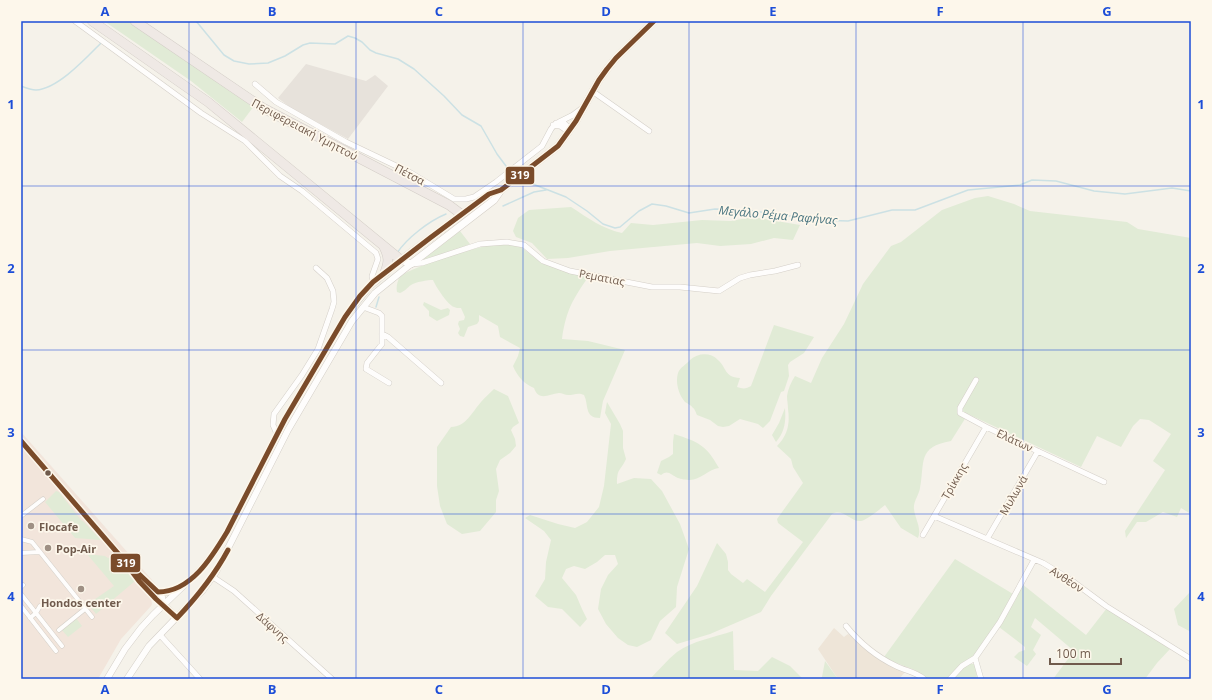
<svg xmlns="http://www.w3.org/2000/svg" width="1212" height="700" font-family="'Open Sans',sans-serif">
	<rect width="100%" height="100%" fill="#f5f2ea"/>
	<path fill="#eee5d8" d="M834,628L844,637L848,634L878,657L905,672L899,679H838L818,649Z"/>
	<path fill="#f2e5db" d="M21,432L160,589L151,598L152,604L151,606L121,639L98,679H21Z"/>
	<path fill="#e7e2db" d="M306,64L366,81L375,75L388,86L348,139L291,108L278,98Z"/>
	<path fill="#e1ebd6" d="M104,21H129L254,106L242,122L191,81Z
		M988,196L1014,204L1030,211L1127,222L1138,229L1191,238V514L1181,508L1177,517L1163,512L1146,522H1137L1126,538L1125,531L1165,470L1153,461L1171,434L1149,420L1140,419L1133,426L1121,447L1097,436L1081,467L968,414L951,441C917,447 925,462 920,488C919,495 913,502 914,509C915,519 922,528 918,538L901,528L885,505C880,509 867,520 861,521C850,522 844,508 832,514L771,596L761,612L710,634L677,644L665,633L697,586L717,543L726,554L728,562V570L731,574L743,583L747,579L765,592L803,542L778,523L777,519L803,483L793,467L791,459L777,446C788,435 790,423 788,409C788,405 787,400 787,396C788,389 791,382 795,376L811,383L822,358L844,324L863,284L891,246L901,242L942,210L975,198Z
		M571,207C588,218 603,229 622,233L631,223L653,225L702,220L731,221L753,217L800,225L793,240L774,238L751,244L720,246L697,243L610,251L568,258L547,259L532,243L516,237L513,231L518,218L529,210Z
		M460,231L470,244L443,255L421,261Z
		M489,245H514L521,247L539,261L589,276C573,299 566,310 562,339L588,341L625,350L603,401L600,418C584,418 589,405 584,395C578,392 574,395 568,395C565,395 562,393 559,393C549,394 539,402 534,388C524,384 517,376 513,366L518,356L520,348L500,337L498,326L479,315V321L477,324L468,327L464,337L460,336L458,333L460,329L458,324L459,321L464,320L465,317L461,308C458,308 456,308 454,307C448,305 436,287 433,280C428,280 415,282 411,285C407,288 405,291 400,293L397,292C396,288 397,281 400,277C407,268 475,248 489,245Z
		M424,302L441,310L448,308L450,310L449,315L437,321L429,316V311L423,305Z
		M774,325L814,337L804,353L790,362L788,365L789,376L784,391L781,392L770,421L763,428L758,424L740,419L729,426L723,427L718,426L710,420L697,415C696,413 695,409 693,408C691,405 688,404 685,402C679,395 675,383 678,373C680,367 686,365 690,360C698,353 710,352 718,360C727,368 724,377 740,378L737,387C743,389 746,389 751,386Z
		M494,389L508,396L519,423L513,427L511,430L515,439L516,446L510,453L500,460L496,469L499,491L496,500V512L480,531L462,534L447,524L440,506L437,486V447L451,427C466,427 472,412 481,402C485,397 490,393 494,389Z
		M607,402L620,424L623,431V448L626,459C621,471 617,467 617,484L634,478L651,479L662,491L680,524L689,549L677,587L676,607L660,621L651,640L637,647L628,645L618,638L606,624L598,609L601,589L608,575L618,564L615,555H605L597,562L585,569L574,566L566,569L562,578L576,595L582,609L587,619L580,627L562,609L548,607L535,596L545,579L546,562L551,540L544,531L525,518L530,515L558,524L575,528L587,522L599,507L604,486L611,424L605,413Z
		M785,408C786,421 785,432 776,442L772,435L779,423Z
		M674,434C699,442 706,445 719,468C709,469 700,480 690,480C687,480 680,479 678,478C671,475 668,469 661,475L657,473L661,461L669,457L673,454V442Z
		M56,491L59,492L81,520L84,522L101,540L75,538L45,502Z
		M87,554L105,556L108,558L111,557L116,558L135,581L96,614L88,604L114,586Z
		M955,559L1013,594L999,619L974,656L948,679H927L915,670L891,661L884,657Z
		M1022,584L1086,635L1107,608L1170,649L1157,663L1145,679H1053L1074,651L1035,618L1031,627L1041,635L1033,650L1036,654L1027,666L1014,657L1019,652L1025,650V647L999,627L1015,601Z
		M1191,591V632L1178,625L1174,609Z
		M76,618L82,626L68,637L61,629Z
		M733,631L734,670L758,671L772,657L790,666L803,679H650C659,670 667,660 677,652C692,641 715,637 733,631Z
		M825,661L838,679H820L822,677Z
		M968,664H974L976,667L977,679H954L963,668Z"/>
	<g fill="none" stroke-linecap="round" stroke-linejoin="round">
		<path stroke="#cce1e4" stroke-width="1.5" d="M196,21L224,55L234,61L249,64L268,63L285,56L303,45L310,43L335,44L348,36L355,38L362,42L370,50L376,53L398,59L414,69L444,96L462,115L481,126L497,154L506,166L515,176
			M21,86C26,88 31,90 36,90C58,89 87,57 101,43
			M520,179L566,197L587,211L603,224L615,228L620,227L639,211L652,204L666,206L689,213L715,209L747,210L818,220L848,221L892,210H915L968,190L1020,185L1032,180L1056,181L1094,191L1125,194L1172,188L1191,191
			M503,206L534,192L546,190
			M397,253C407,238 429,221 446,214
			M376,307L379,297"/>
		<g stroke="#d4cfc8" stroke-width="5">
			<path id="pedestrian" d="M21,516L43,499
				M21,539L32,542L92,617
				M21,553L39,552
				M21,587L23,585
				M21,594L62,646
				M21,606L56,651
				M30,618L36,613L40,606
				M59,630L85,609"/>
		</g>
		<g stroke="#d4cfc8" stroke-width="6">
			<path id="minor" d="M75,21L201,113L245,141L280,176L302,191L376,253L378,259L372,276L373,282
				M255,84L276,102L346,142L411,173L454,199H466L474,197L496,182L542,146L551,129L556,123H564L569,128V132
				M592,91L649,131
				M559,122L573,115L581,109
				M553,125L560,126L569,132
				M411,264L422,263L480,244L507,242L524,245L543,261L570,271L652,287H680L719,291L740,278L750,275L775,271L798,265
				M363,307L379,313L382,316V344L367,363L366,369L389,383
				M382,334L388,337L441,383
				M976,380L960,408V413L986,427L1104,482
				M277,434L273,425L274,414L302,375L318,349L332,309L334,302L333,291L327,278L316,268
				M934,516L1043,563L1071,580L1106,606L1191,659
				M923,535L986,427
				M987,539L1038,451
				M213,577L234,591L332,679
				M846,626C859,642 877,657 896,666C906,671 916,672 924,679
				M160,635L200,679
				M950,679L962,666L975,658
				M981,679L975,658L1000,622L1034,560"/>
		</g>
		<g stroke="#d4cfc8" stroke-width="7">
			<path id="tertiary" d="M21,441L121,557L139,581L156,599L163,604L177,618
				M129,564L158,592L162,597L163,604
				M158,592H167L181,586
				M107,679L125,649L141,628L153,615L202,568L214,553L227,532L285,419L345,317L369,287L401,260
				M127,679L149,646L203,590L216,572L288,430L352,321L375,293L411,264"/>
		</g>
		<g stroke="#d4cec6" stroke-width="8">
			<path id="secondary" d="M501,190L494,200L411,264L401,260L489,194L501,190L558,146L576,121L599,80L607,69L616,58L654,21"/>
		</g>
		<g stroke="#d3cdc7" stroke-width="10">
			<path id="motorway" d="M92,21L208,102L401,260
				M135,21L263,108L449,205L461,214
				M384,247C389,257 389,262 385,272"/>
		</g>
		<use href="#pedestrian" stroke="#fefdfc" stroke-width="4"/>
		<use href="#minor" stroke="#fefdfc" stroke-width="5"/>
		<use href="#tertiary" stroke="#fefdfc" stroke-width="6"/>
		<use href="#secondary" stroke="#fefdfc" stroke-width="7"/>
		<use href="#motorway" stroke="#efe9e5" stroke-width="9"/>
		<g stroke="#fdf7eb" stroke-width="8">
			<path id="bus-1" d="M21,441L121,557L139,581L156,599L177,618C197,597 214,576 228,550
				M121,557L158,592C191,592 212,557 227,532L285,419L345,317L360,296L373,282L430,238L489,194L501,190L558,146L576,121L599,80L607,69L616,58L654,21"/>
		</g>
		<use href="#bus-1" stroke="#7a4b2a" stroke-width="5"/>
	</g>
	<path fill="none" stroke="#1d4ed8" stroke-width="1" stroke-opacity="0.55" d="M189,21V679M356,21V679M523,21V679M689,21V679M856,21V679M1023,21V679M21,186H1191M21,350H1191M21,514H1191"/>
	<circle fill="#705b4d" stroke="#fdf7eb" stroke-width="1.5" cx="48" cy="473" r="3.5"/>
	<g fill="#9f9084" stroke="#fdf7eb" stroke-width="1.5">
		<circle cx="31" cy="526" r="4"/>
		<circle cx="48" cy="548" r="4"/>
		<circle cx="81" cy="589" r="4"/>
	</g>
	<g text-anchor="middle" dominant-baseline="central" stroke-width="3.5" stroke-linejoin="round" paint-order="stroke">
		<g font-size="11" fill="#705b4d" stroke="#fdf7eb">
			<text transform="translate(305 129) rotate(28)">Περιφερειακή Υμηττού</text>
			<text transform="translate(410 174) rotate(28)">Πέτσα</text>
			<text transform="translate(602 277) rotate(11)">Ρεματιας</text>
			<text transform="translate(1015 440) rotate(25)">Ελάτων</text>
			<text transform="translate(954 481) rotate(-60)">Τρίκκης</text>
			<text transform="translate(1013 495) rotate(-60)">Μυλωνά</text>
			<text transform="translate(1067 579) rotate(33)">Ανθέον</text>
			<text transform="translate(273 627) rotate(42)">Δάφνης</text>
		</g>
		<g font-size="11" font-weight="bold" fill="#705b4d" stroke="#fdf7eb" text-anchor="start">
			<text x="39" y="526">Flocafe</text>
			<text x="56" y="548">Pop-Air</text>
			<text x="81" y="602" text-anchor="middle">Hondos center</text>
		</g>
		<g font-size="12" font-style="italic" fill="#497581" stroke="#fdf7eb">
			<text transform="translate(778 215) rotate(5)">Μεγάλο Ρέμα Ραφήνας</text>
		</g>
	</g>
	<g stroke="#fdf7eb" stroke-width="1.5">
		<rect x="505" y="166" width="30" height="19" rx="4" fill="#7a4b2a"/>
		<rect x="110" y="553" width="31" height="20" rx="4" fill="#7a4b2a"/>
	</g>
	<g font-size="11" text-anchor="middle" font-weight="bold" fill="#fff">
		<text x="520" y="179">319</text>
		<text x="126" y="567">319</text>
	</g>
	<rect width="1212" height="700" fill="none" stroke="#fdf7eb" stroke-width="44"/>
	<path d="M1050 658v6h71v-6" fill="none" stroke="#705b4d" stroke-width="2"/>
	<text x="1056" y="658" font-size="12" fill="#705b4d" stroke="#fdf7eb" stroke-width="3" paint-order="stroke">100 m</text>
	<rect x="22" y="22" width="1168" height="656" fill="none" stroke="#1d4ed8" stroke-width="1.5"/>
	<g font-size="13" text-anchor="middle" font-weight="bold" fill="#1d4ed8">
		<text x="105" y="16">A</text>
		<text x="272" y="16">B</text>
		<text x="439" y="16">C</text>
		<text x="606" y="16">D</text>
		<text x="773" y="16">E</text>
		<text x="940" y="16">F</text>
		<text x="1107" y="16">G</text>
		<text x="11" y="109">1</text>
		<text x="1201" y="109">1</text>
		<text x="11" y="273">2</text>
		<text x="1201" y="273">2</text>
		<text x="11" y="437">3</text>
		<text x="1201" y="437">3</text>
		<text x="11" y="601">4</text>
		<text x="1201" y="601">4</text>
		<text x="105" y="694">A</text>
		<text x="272" y="694">B</text>
		<text x="439" y="694">C</text>
		<text x="606" y="694">D</text>
		<text x="773" y="694">E</text>
		<text x="940" y="694">F</text>
		<text x="1107" y="694">G</text>
	</g>
</svg>
